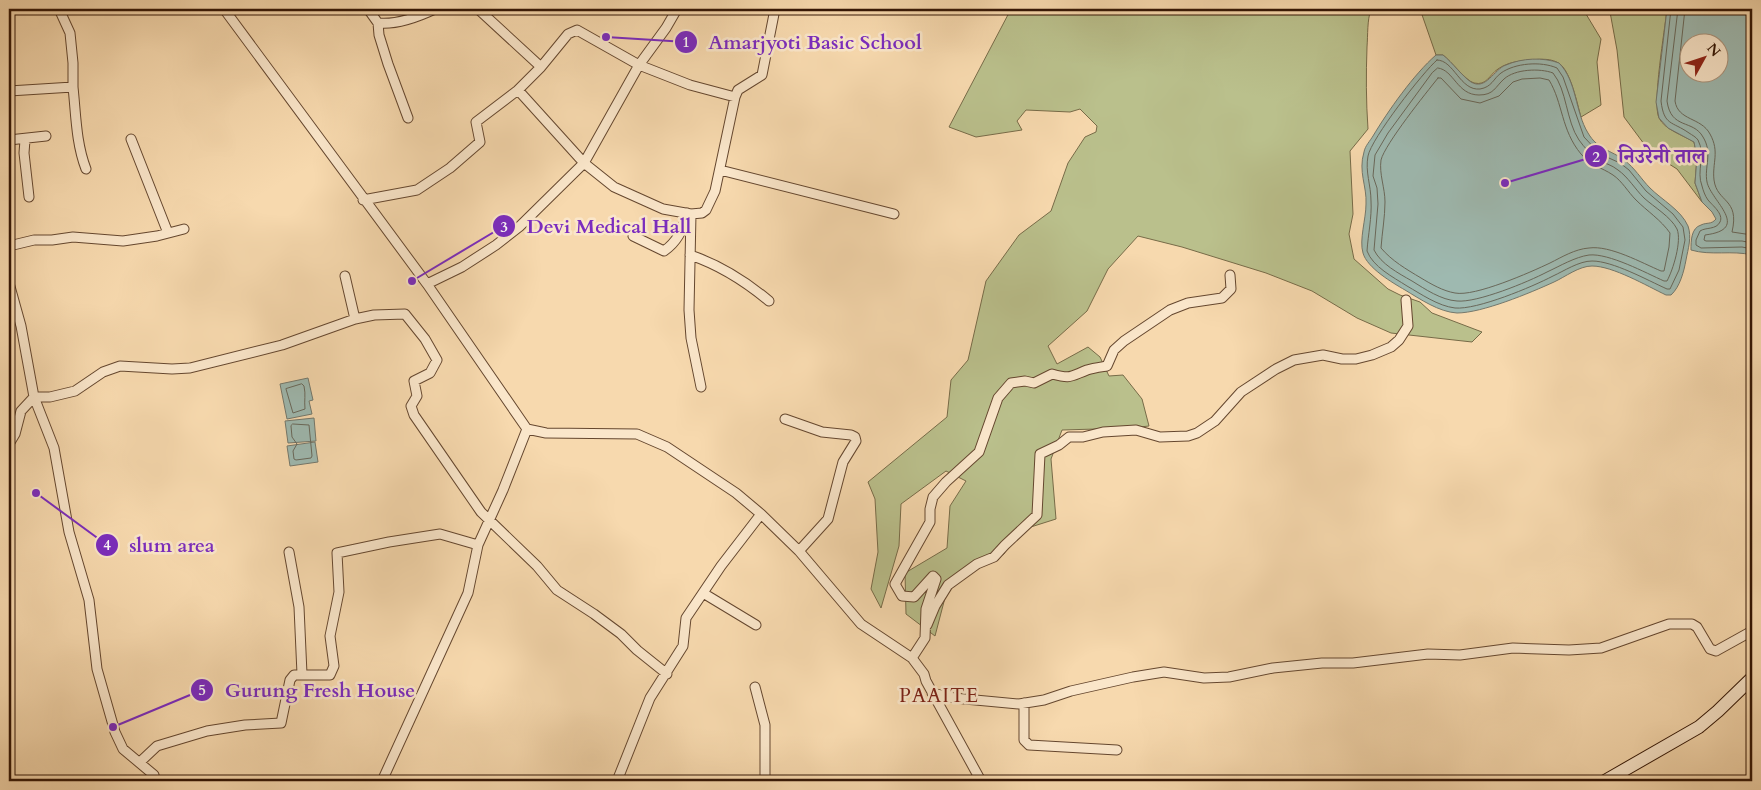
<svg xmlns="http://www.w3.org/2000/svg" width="1761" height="790" font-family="Cardo,'Noto Serif Devanagari',serif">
	<rect width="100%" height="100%" fill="#f7d9ae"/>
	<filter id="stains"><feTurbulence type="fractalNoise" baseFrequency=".004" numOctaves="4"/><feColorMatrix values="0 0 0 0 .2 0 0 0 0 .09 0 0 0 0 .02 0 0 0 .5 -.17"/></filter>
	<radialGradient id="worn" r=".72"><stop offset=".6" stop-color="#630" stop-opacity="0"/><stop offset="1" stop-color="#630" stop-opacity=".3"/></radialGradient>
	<path fill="#bac08c" stroke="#776b48" d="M1011,9H1371C1367,21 1368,34 1367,47C1366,74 1366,101 1368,129L1350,151L1353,214L1349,234L1354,259L1388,289L1400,295L1420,302L1432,313L1482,332L1472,342L1391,333L1357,318L1312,291L1266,273L1182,247L1138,236L1108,269L1087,311L1048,346L1057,364L1088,347L1100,357L1109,376L1123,375L1142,399L1149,426L1131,428L1062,430L1051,459L1056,519L1015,532L1004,554L967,571L946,594L935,636L906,614L905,573L947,548L950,506L966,481L946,471L901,504L899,546L881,608L871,589L878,552L875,499L868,482L947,417L951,380L968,360L986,281L1019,235L1051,211L1068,163L1085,137L1096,132L1097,126L1080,109L1070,112L1026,110L1017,121L1022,130L976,137L949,127Z
		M1420,9H1595L1586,14L1601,39L1597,62L1601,105L1581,117C1577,103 1571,73 1560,64C1552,58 1540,59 1531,60C1519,61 1508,62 1498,69C1489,75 1487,86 1474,83C1466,81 1451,61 1443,55H1436Z
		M1608,9H1667C1665,29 1652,104 1659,118C1665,130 1683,135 1694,142L1697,157L1695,183L1702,202L1677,169L1650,152L1624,117L1617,50L1610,12Z"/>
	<path fill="#9eb9b0" stroke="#74786c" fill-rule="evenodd" d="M1667,9H1752V255C1732,250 1711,256 1691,250C1691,241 1691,228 1701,225C1707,222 1711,225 1716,219L1712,212L1702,202L1695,183L1697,157L1694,142L1668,128L1659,118L1656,102ZM1688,42H1718V72H1688Z
		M1436,55H1443C1452,62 1463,77 1471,82C1486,91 1494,69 1506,65C1522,58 1543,57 1559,63C1577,81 1575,112 1588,133C1598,150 1611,150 1624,160C1635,168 1641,179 1650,188C1662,200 1681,210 1688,226C1692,237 1688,249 1686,260C1684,271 1680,287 1671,295H1666C1647,286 1613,266 1592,266C1579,266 1565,277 1554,282C1530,293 1482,313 1457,313C1439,312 1420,299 1405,290C1393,283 1367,268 1363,253C1359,240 1366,219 1366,204C1367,186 1358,172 1364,152C1365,146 1370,141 1373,136C1388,111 1414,74 1436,55Z
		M308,378L313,400L309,401L312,414L287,419L280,384Z
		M314,418L316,441L288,443L285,421Z
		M315,442L318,462L290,466L287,446Z"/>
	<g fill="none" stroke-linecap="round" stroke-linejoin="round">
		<path stroke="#69685a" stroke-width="1" d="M1671,9L1661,101C1664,126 1672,121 1689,133C1692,135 1696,137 1698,140C1706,155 1696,171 1702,186C1703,190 1705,196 1708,200C1712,205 1724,214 1720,222C1716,230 1706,227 1700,231L1696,240V245L1701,248L1742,247L1752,249
			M1678,9L1667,101C1671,130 1693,119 1703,137C1713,153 1704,167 1707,182C1711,201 1752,229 1705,235L1704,240L1706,241H1742L1752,243
			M1685,9L1675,101C1678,121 1701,117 1710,134C1720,152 1712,163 1714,180C1717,203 1740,198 1732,232L1752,235
			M1437,60C1454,60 1460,91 1480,89C1492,87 1493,79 1501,73C1515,63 1541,61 1557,68L1563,77L1584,137L1600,154L1620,163L1629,170L1646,191L1673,214L1683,227L1685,240L1679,270L1670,289H1667C1647,280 1613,261 1592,261C1579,261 1564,271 1553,276C1532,287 1477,310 1455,308C1438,306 1421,294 1407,286C1393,277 1373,267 1367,251C1368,235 1372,217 1371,201C1371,185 1365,172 1368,156C1371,139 1423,72 1437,60Z
			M1438,68C1454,70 1457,95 1479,95C1494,95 1495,87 1504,79C1515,69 1540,68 1553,73C1567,90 1566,121 1579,140C1584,147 1591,155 1598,160C1604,163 1612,165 1618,170C1628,177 1635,189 1644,198C1654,207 1671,217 1677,229C1682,241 1673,270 1667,281H1664C1646,273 1609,253 1589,255C1575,257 1560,266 1547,272C1528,282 1477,303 1457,301C1441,300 1425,289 1412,281C1398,273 1381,264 1374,250L1378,204L1377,188L1373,176L1375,155L1388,133L1432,73Z
			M1438,78H1441L1461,99L1480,103L1499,96L1513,82L1522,79L1540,78L1549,80C1563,103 1561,130 1581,154C1591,166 1601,167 1613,175C1622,181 1628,192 1636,200C1647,211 1661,220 1670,233L1669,247L1664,271H1661C1642,263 1610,245 1589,248C1575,249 1562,257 1550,263C1531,272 1475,297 1455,293C1443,291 1431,284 1421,278C1406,269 1392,261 1381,248C1382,233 1385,217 1385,202C1385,188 1379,174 1381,160C1385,144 1426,93 1438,78Z
			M302,384L304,386C306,395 304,400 305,409L293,413L286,389Z
			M293,424L309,425L312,456L311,458L296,460L294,459L293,451L297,444L292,437L291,426Z"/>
		<g stroke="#65472f" stroke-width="11">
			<path id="street" d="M224,9L427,284L527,429L546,433L637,434L667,447L736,493L761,514L799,551L861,624L912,658L924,674L926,681L981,781
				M368,9L378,23L379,35L388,64L408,118
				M478,9L541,67
				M378,23C396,25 418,17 435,9
				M73,87C76,115 76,143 86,169
				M518,90L541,67L568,34L577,30L639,65L690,85L735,97
				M9,91L73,87V63L70,33L59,9
				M131,139L168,233
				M9,140L46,136
				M25,140L24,153L29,197
				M720,170L894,214
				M363,200L417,190L450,168L480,142L476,122L518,90L584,163L614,187L663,209L691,214L702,213L706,210L715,191L735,97L738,90L762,75L775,9
				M691,214L689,310L691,338L701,387
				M633,236L664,251C677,242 684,228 687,213
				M9,246L34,240H52L73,237L123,241L157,236L184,229
				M690,255C720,265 745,281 769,301
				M345,276L355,319
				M9,283L21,326L34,397L54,448L69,532L89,600L97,669L115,732L123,749L154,775L155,781
				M427,284L462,267L496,245L519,227L584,163L639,65L666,28L677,9
				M785,419L822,432L851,435L855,437L856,441L843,462L828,519L799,551
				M9,444L15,434L21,411L34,397H50L75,391L103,372L120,366L172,369L190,368L282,345L355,319L374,315L405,314L425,339L437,360L430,373L414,381L417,396L411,406L414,415L481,512L537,566L557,590L594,614L621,634L637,650L667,674
				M289,552L299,607L302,674
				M703,593L756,625
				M927,625L935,606L948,585L977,564L994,557L1005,545L1037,515L1040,454L1059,445L1069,437H1083L1103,432L1136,430L1160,437L1188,436L1197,433L1215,421L1241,392L1276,369L1294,360L1323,355L1342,359H1356L1372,355L1391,347L1399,340L1408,326L1406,300
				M912,658L925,638L926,609L936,579L933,576L914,597L902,596L895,584L930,522V509L933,497L946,482L979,452L998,398L1011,383L1025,381L1034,383L1052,374C1071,379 1069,377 1087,370C1093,368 1101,367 1107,366L1114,350L1124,341L1170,310L1188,303L1222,298L1231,289L1230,275
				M755,687L765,725V781
				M932,693L954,698L1019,704L1044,700L1071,691L1133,677L1164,672L1204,678L1229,677L1273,668L1322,663H1353L1428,654L1460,655L1513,648L1569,650L1601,648L1669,624H1692L1697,627L1710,649L1716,651L1752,631
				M1024,703V740L1029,745L1117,750
				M140,762L157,746L207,731L245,725L281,723L290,680L294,675H330L334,666L330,636L339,592L337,553L389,542L440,534L478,545
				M382,781L468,593L478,545L503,490L527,429
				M617,781L650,698L683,646L686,618L721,566L761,514"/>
		</g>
		<g stroke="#341605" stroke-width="14">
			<path id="secondary" d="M1605,781L1699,727L1718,711L1752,678"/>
		</g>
		<use href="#street" stroke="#fae6ca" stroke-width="9"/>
		<use href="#secondary" stroke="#fae6ca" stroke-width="12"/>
	</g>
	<g text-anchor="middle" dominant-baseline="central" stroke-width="5" stroke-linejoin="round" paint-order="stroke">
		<g font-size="20" letter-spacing="1" fill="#7a1f14" stroke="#fae6ca">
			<text x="939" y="695">PAAITE</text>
		</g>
	</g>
	<path fill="none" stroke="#7b2cbf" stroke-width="2" d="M606 37L686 42M1505 183L1596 156M412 281L504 226M36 493L107 545M113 727L202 690"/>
	<g fill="#7b2cbf" stroke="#fae6ca" stroke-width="2">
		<circle cx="606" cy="37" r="5"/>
		<circle cx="1505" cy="183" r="5"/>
		<circle cx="412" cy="281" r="5"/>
		<circle cx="36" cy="493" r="5"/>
		<circle cx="113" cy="727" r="5"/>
		<circle cx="686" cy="42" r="12"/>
		<circle cx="1596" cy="156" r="12"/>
		<circle cx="504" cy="226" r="12"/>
		<circle cx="107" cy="545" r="12"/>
		<circle cx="202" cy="690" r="12"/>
	</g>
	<g font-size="15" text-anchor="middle" font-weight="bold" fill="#fff">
		<text x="686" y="47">1</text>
		<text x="1596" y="162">2</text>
		<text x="504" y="232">3</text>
		<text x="107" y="550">4</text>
		<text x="202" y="695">5</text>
	</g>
	<g font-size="20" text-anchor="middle" font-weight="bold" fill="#7b2cbf" stroke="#fae6ca" stroke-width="5" stroke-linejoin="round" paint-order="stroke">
		<text x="815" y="49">Amarjyoti Basic School</text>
		<text x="1662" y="163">निउरेनी ताल</text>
		<text x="609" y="233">Devi Medical Hall</text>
		<text x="172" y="552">slum area</text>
		<text x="320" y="697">Gurung Fresh House</text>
	</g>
	<rect width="1761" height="790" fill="none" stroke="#f7d9ae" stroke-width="30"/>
	<rect x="10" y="10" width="1741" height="770" fill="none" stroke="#341605" stroke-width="2.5"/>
	<rect x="15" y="15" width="1731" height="760" fill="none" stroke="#341605"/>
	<g transform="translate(1704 58) rotate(50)"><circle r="24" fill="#fae6ca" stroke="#ab937b"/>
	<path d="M0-4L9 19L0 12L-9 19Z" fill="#8f2418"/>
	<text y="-8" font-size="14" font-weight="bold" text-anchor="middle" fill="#341605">N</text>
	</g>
	<rect width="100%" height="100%" filter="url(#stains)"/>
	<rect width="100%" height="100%" fill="url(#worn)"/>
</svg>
